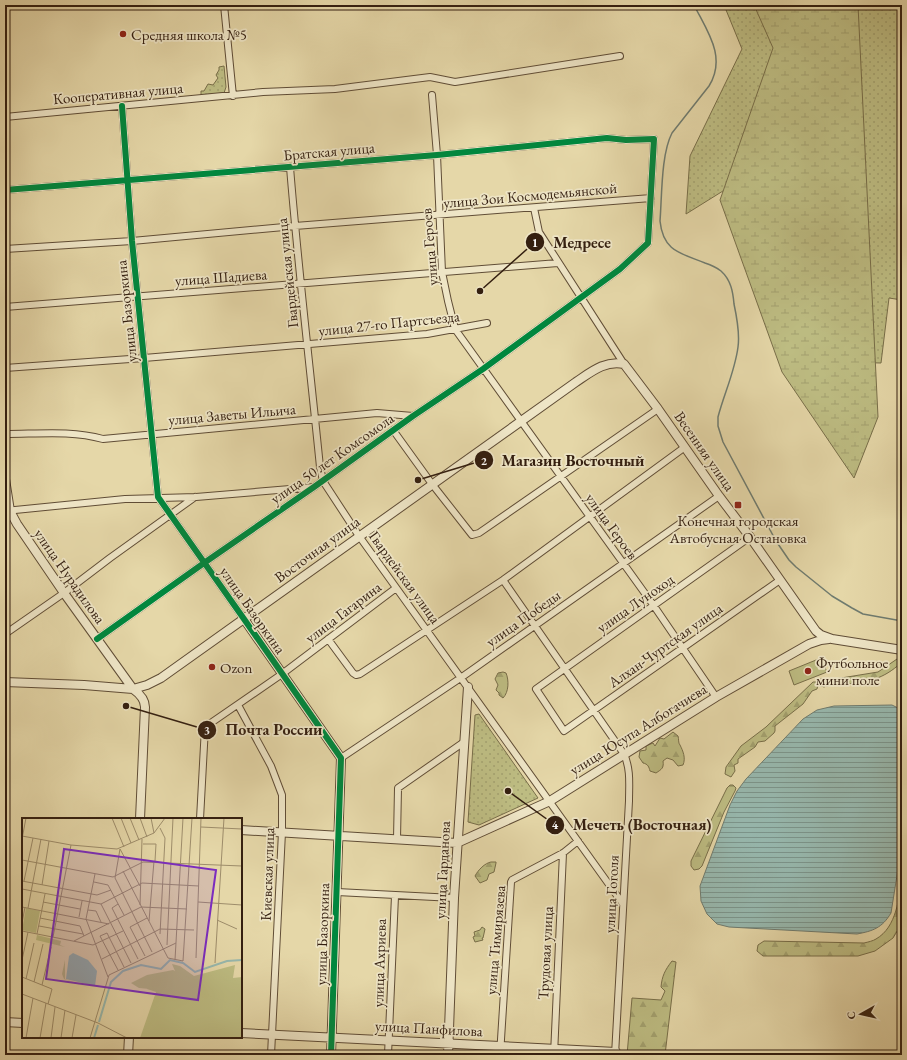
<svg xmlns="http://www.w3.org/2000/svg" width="907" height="1060" font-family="'EB Garamond',serif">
	<defs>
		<pattern id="grass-dots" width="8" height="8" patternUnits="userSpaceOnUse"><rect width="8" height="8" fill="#bdbc82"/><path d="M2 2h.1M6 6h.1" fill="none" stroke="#a3a16f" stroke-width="1.8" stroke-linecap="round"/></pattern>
		<pattern id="forest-firs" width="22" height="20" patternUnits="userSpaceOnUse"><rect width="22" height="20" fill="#bdbc82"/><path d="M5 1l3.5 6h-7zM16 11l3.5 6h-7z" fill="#a3a16f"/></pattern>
		<pattern id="wetland-marsh" width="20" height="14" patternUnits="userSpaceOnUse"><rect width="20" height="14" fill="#bdbc82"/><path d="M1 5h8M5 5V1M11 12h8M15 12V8" fill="none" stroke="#a3a16f"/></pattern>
		<pattern id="water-rules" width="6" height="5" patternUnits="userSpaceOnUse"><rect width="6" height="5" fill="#97b8ae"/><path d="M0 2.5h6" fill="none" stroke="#7c958c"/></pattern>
	</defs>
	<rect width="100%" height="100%" fill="#e5d7a8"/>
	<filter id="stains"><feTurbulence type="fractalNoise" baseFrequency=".005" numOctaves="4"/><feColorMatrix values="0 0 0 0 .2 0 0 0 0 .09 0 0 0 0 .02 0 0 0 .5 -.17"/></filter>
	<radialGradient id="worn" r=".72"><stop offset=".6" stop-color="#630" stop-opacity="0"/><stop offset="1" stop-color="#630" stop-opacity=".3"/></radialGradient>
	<path fill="url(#grass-dots)" stroke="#786e49" d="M724,5H902V300L889,298L881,363L793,361L731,186L686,214L690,156L742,49Z
		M224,66L226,87L224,93L201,95V91H204L208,84L213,85L218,78L216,75L219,70V67Z
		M479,714L538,798L479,825L468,822L475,715Z"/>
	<path fill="url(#forest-firs)" stroke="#786e49" d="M897,659H902V664L901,663C883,679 869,682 846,684C838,685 831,684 824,687L818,685L817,689L812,691L803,704L775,726V731L774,733L765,741L758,742L755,747L738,759V763L734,765L735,771L731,777L725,774L726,767L741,746L766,727L813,682H818L820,679H835L878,672Z
		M503,672L506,673C509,680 509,692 503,698L499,695V693L496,690L498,685L495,679L498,673Z
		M673,732L678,736C679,739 678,743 680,745C683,751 686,758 683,765L678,766L673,760L667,758L663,761C664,768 662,769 656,773L650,771C649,767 648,764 643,763L639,757L640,751L646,750V746L653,743L655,746L660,738L664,739Z
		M730,785H733L736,788L735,791L724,812L702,866L699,869L694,870L691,866V861L727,788Z
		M491,862H496V863L494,872L489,874L487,880L480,883L475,876C478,870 485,863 491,862Z
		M902,877V923L893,938L875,951L858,956H763L757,951L758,945L764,941L864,943C868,942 873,941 876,939C897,927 899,897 902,877Z
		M482,927L485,929L483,938H482L483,940L475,942L473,937L475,936L474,932L480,930Z
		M672,961L676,962L665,1055H627L632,998L661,1000L665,991L661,987C662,976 665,970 672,961Z"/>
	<path fill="url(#wetland-marsh)" stroke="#786e49" d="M754,5H858L878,417L854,478L782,372L720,200L773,48Z"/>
	<path fill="#bdbc82" stroke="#786e49" d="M821,658L827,672L794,685L789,671Z"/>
	<path fill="url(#water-rules)" stroke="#6f7b6f" d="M892,705L902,710V844L891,913C882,928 873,931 857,934L729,927L717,924L707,914L701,901L700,886L730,805L737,791L746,779L803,719L817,710L834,706Z"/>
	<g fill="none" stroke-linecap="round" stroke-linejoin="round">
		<path stroke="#6f7b6f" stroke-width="1.5" d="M694,5C707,31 727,57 709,86L672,133C661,154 662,196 660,221C663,251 680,253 705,263C711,265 716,267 721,271C731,280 733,292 734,304C737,318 740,333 738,347C735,371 724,394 718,417V426L723,442L776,541L789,560L796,567L832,596L852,608L863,614L902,621"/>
		<g stroke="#604d36" stroke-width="8">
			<path id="minor" d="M224,5L233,96
				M432,95L437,155L442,272L448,301L455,329L654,606L716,697
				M122,106L132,241L158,497L244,619
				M5,117L263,92L335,89L430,77L455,82L620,56
				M290,167C298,267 310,367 320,467L323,481L359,536L623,904
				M5,190L437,155L607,138L626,140L654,139L648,243L620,269L483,369L413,416L314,487L204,563L97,639
				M534,208L539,232L624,364
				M5,249L132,241L295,226L651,198
				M5,307L558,263
				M5,368L144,358L427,334L487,323
				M393,430L432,484L472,535L479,533L658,409
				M5,434C38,434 71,430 103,439L377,413L413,416
				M5,511L125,499L196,497L314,487
				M750,537L536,689L564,731L780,580
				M503,580L624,754C631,770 629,785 629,801L615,1055
				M5,634L64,593L110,558L195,497
				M328,639L353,673L356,675L360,674L503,580L685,447
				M238,705L271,766L282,795V832L271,1055
				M341,758L462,677L719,496
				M200,819L205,727L282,674L396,588
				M397,839L398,788L464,742
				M337,892L454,898
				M388,1055L395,896
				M500,1055L511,882L512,880L563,853L578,841
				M554,1055L563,853"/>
		</g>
		<g stroke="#604d36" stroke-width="10">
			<path id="tertiary" d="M5,479L10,511L17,524L64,593L133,689C140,694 145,699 145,707L140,819
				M244,619L341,758L331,1055
				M5,682L84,685L133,689L147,685L161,678L576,382C591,372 605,360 624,364L658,409L719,496L750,537L816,631L821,635L832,639L902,650
				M241,830L457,843L550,801L716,697L809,644L821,640L829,639
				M5,1022L23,1023
				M241,1033L616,1052
				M128,1055L129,1037
				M448,1055L454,898L468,687"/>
		</g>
		<use href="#minor" stroke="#eee5c6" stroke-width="6"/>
		<use href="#tertiary" stroke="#eee5c6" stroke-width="8"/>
		<g stroke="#eee5c6" stroke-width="8">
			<path id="cycleway" d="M122,106L132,241L158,497L244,619L341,758L331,1055
				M5,190L437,155L607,138L626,140L654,139L648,243L620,269L483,369L413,416L314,487L204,563L97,639"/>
		</g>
		<use href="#cycleway" stroke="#00873e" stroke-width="6"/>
	</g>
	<g fill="#8f2418" stroke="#eee5c6" stroke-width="1.5">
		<circle cx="123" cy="34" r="4"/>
		<rect x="734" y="501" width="8" height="8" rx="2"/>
		<circle cx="212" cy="667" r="4"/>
		<circle cx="808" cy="671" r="4"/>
	</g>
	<g text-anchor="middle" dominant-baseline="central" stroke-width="3.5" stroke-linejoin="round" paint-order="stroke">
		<g font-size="15" fill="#341f10" stroke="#eee5c6" text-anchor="start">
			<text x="131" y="34">Средняя школа №5</text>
			<text x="738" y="520" text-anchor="middle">Конечная городская<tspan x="738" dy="17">Автобусная Остановка</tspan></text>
			<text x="816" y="662">Футбольное<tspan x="816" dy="17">мини поле</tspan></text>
			<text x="220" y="667">Ozon</text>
		</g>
		<g font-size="15" fill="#341f10" stroke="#eee5c6">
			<text transform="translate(118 93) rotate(-5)">Кооперативная улица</text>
			<text transform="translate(329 151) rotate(-5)">Братская улица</text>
			<text transform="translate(530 195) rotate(-5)">улица Зои Космодемьянской</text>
			<text transform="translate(429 247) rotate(-95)">улица Героев</text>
			<text transform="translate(287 273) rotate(-96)">Гвардейская улица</text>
			<text transform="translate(221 277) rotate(-4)">улица Шадиева</text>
			<text transform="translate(126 311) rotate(-96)">улица Базоркина</text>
			<text transform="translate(389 323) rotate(-6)">улица 27-го Партсъезда</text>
			<text transform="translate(232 414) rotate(-5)">улица Заветы Ильича</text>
			<text transform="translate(705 451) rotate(55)">Весенняя улица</text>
			<text transform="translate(332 458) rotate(-35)">улица 50 лет Комсомола</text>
			<text transform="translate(612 526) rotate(54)">улица Героев</text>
			<text transform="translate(317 549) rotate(-36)">Восточная улица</text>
			<text transform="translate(70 576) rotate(55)">улица Нурадилова</text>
			<text transform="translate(405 577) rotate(54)">Гвардейская улица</text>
			<text transform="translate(635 603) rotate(-35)">улица Луноход</text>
			<text transform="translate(253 610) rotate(55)">улица Базоркина</text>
			<text transform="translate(343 612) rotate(-37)">улица Гагарина</text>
			<text transform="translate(523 618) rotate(-35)">улица Победы</text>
			<text transform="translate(665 645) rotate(-35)">Алхан-Чуртская улица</text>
			<text transform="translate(638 729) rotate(-32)">улица Юсупа Албогачиева</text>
			<text transform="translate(442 870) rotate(-87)">улица Гарданова</text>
			<text transform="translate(267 874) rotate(-88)">Киевская улица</text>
			<text transform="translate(611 894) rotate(-87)">улица Гоголя</text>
			<text transform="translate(322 934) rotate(-88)">улица Базоркина</text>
			<text transform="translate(495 940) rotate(-85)">улица Тимирязева</text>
			<text transform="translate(545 953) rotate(-87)">Трудовая улица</text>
			<text transform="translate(379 963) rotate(-88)">улица Ахриева</text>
			<text transform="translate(429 1028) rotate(3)">улица Панфилова</text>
		</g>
	</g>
	<g transform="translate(22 818)">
		<rect width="220" height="220" fill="#e5d7a8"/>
		<path d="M4,90L18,93L14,115L0,112ZM150,146L158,148L172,158L213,147L211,160L220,159V220H118L134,174L125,171L127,159L153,153Z" fill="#bdbc82"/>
		<path d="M15,117L39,123L38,127L43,129L14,122ZM43,142V161L72,172L42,161L40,156Z" fill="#bdbc82"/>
		<path d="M151,152L172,162L197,155L198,163L220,162V190L182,176L117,170L109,165L125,157Z" fill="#bdbc82"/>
		<path d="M51,135L66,142L75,153L73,168L44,161L47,138Z" fill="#97b8ae"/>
		<path fill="none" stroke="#97b8ae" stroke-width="2" d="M77,204L89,164L101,153L119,147L139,151L148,142L161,145L173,154L205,143L220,142M72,220L76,207"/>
		<path fill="none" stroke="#9e8d6b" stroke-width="1" d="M90,0L102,29M99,0L109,25M108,0L117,22M118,0L125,19M129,0L132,15M179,9L220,11M138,10L143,20L138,116M0,18L49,27L95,31L132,15L143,0M0,21L4,0M121,26H134L133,43M98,31L93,60L130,134M98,31L118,68M0,42L91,59L121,44L220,48M101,53L146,140L161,143L170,0M73,56L64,101L86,159M0,63L75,77L89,72M2,63L11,20M72,64L86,67L102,97M20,67L27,23M0,71L79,86L120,65L177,68M21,84L58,91M176,84L220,87M79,86L109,145M96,86L90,90L116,141M118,87L120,21M0,89L87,106M6,90L19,21M66,92L74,93L79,104M57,99L60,83M18,100L58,108L62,118M195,102L215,111M127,103L132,43M0,105L3,89M17,108L61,116M0,113L71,127L101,113M15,116L23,76M31,119L49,27M52,123L119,89L165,91M145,127L151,0M123,138L108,109L125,100M174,140L179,0M80,141L138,111L172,112M0,142L6,114M153,142L161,0M193,145L202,0M96,152L78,118L85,115L102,149M0,159L30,171L26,186M4,161L12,125M12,164L21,126M20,167L29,129M0,176L76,205L105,220M4,220L11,180M18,220L24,185M29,220L33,189M39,220L43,192M50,220L54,197M68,220L87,157L154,125"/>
		<path fill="#7b2cbf" fill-opacity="0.15" stroke="#7b2cbf" stroke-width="2" d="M42,31L194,52L176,182L24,161Z"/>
		<rect width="220" height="220" fill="none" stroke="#341f10" stroke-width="2"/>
	</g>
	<path fill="none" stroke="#341f10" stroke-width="1.5" d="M480 291L535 242M418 480L484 460M126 706L207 730M508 791L555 825"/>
	<g fill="#341f10" stroke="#eee5c6" stroke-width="1.5">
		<circle cx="480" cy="291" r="4"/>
		<circle cx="418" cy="480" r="4"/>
		<circle cx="126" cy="706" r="4"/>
		<circle cx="508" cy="791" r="4"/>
		<circle cx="535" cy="242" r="10"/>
		<circle cx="484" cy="460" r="10"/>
		<circle cx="207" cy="730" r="10"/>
		<circle cx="555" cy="825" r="10"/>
	</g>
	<g font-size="12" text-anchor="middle" font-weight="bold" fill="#fff">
		<text x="535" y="247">1</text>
		<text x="484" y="465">2</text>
		<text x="207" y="734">3</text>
		<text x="555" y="829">4</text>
	</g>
	<g font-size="16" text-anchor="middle" font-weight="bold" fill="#341f10" stroke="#eee5c6" stroke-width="3.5" stroke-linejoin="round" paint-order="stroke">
		<text x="582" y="248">Медресе</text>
		<text x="573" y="466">Магазин Восточный</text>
		<text x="274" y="735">Почта России</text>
		<text x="642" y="830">Мечеть (Восточная)</text>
	</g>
	<rect width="907" height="1060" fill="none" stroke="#e5d7a8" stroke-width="20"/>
	<rect x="6" y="6" width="895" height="1048" fill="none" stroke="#341f10" stroke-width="2"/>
	<rect x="10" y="10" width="887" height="1040" fill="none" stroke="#341f10"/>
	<g transform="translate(861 1014) rotate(262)" stroke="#eee5c6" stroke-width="3" paint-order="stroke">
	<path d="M0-3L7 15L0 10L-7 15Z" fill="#341f10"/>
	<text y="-6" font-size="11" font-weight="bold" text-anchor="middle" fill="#341f10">С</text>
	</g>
	<rect width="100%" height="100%" filter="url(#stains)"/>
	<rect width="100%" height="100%" fill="url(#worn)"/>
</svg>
